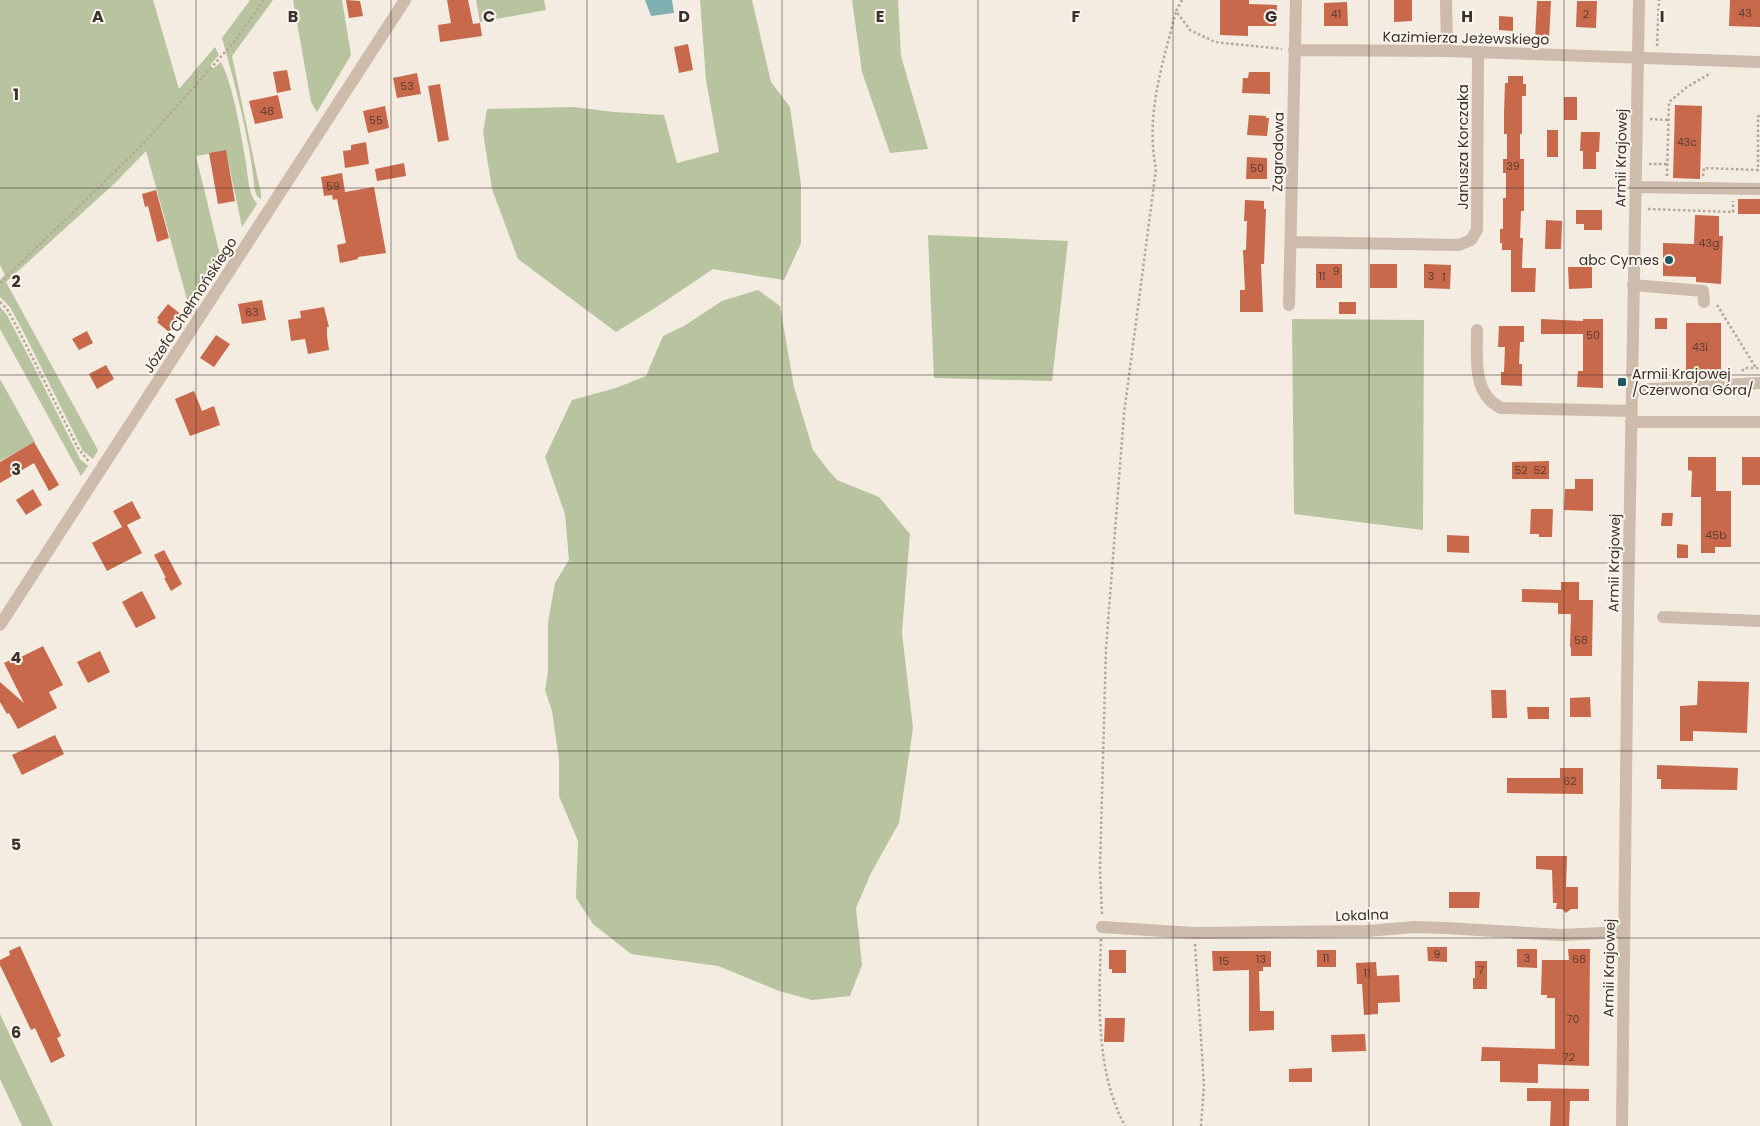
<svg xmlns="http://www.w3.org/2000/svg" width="1760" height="1126" font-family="Poppins,sans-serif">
	<rect width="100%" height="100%" fill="#f4ebe1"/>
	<path fill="#b8c4a0" d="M0,0H153L179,89L215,47L219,55L211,64V68H214L221,62C234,88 241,134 246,163C248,177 248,193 257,204L242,227L226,151L196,156L221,259L188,303L146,151L115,183L6,282L98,450L93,459L83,451L24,333L10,307L0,297V280L5,275L0,265Z
		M250,0H273L232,56L261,194V199L257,196L255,191C250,140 236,88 222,38Z
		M293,0H342L351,55L317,112L311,102Z
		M476,0H544L546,10L480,22Z
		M700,0H752L771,82L790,107L801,184V243L784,280L713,269L655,308L616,332L518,259L492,189L483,132L487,109L574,107L614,112L664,115L677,163L719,152L706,80Z
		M852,0H898L901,56L928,149L890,153L862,72Z
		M928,235L1068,241L1052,381L934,378Z
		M758,290L780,306L794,387L813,450L828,470L837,480L879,497L910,534L902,633L913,728L899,823L871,873L856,908L862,965L850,996L812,1000L779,991L718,966L631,954L593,924L576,898L578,841L559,796V759L552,711L545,690L548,672V622L555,583L569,560L565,514L545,457L572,400L616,388L646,376L663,336L684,326L722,301Z
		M0,307L7,315L32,363L80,459L88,466L81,476L0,329Z
		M1292,319L1424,320L1423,530L1294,514Z
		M0,379L35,442L0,461Z
		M0,1014L53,1126H22L0,1079Z"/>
	<path fill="#7fb0b2" d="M645,0H672L674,13L651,16Z"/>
	<path fill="#c8694b" d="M346,0L360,1L363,16L349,18Z
		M447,0H468L473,24L480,23L482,36L440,42L438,25L451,23Z
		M1220,0H1249V4L1277,5L1276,26H1248V36L1220,35Z
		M1394,0H1412V21L1394,22Z
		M1730,0H1760V27L1729,26Z
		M1537,1H1551L1549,39H1535Z
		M1577,1H1597L1596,28L1576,27Z
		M1347,2L1348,26H1324V3Z
		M1499,16L1513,17V31L1499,30Z
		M688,44L693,70L679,73L674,47Z
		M287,70L291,90L277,93L273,72Z
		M1249,72H1270V94L1242,93L1243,78H1248Z
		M417,73L421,94L397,98L393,78Z
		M1508,76H1523V84H1526V96H1522V134H1520V159H1524V211H1521L1520,238H1523L1522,268H1536L1535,292H1511V250H1502V243H1500V229H1503V198H1506V173H1503V159H1507V134H1504V113L1505,83H1508Z
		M440,84L449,140L438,142L428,86Z
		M278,95L283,118L255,124L249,101Z
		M1564,97H1577V120H1564Z
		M1675,105L1702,106L1700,179L1673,178Z
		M385,106L389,128L368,133L363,111Z
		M1249,115L1266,116V118H1269L1267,136L1247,135Z
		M1547,130H1558V157H1547Z
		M1581,132H1600L1599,152H1596V169H1583V151H1580Z
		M366,142L369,164L345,168L343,151L351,150V145Z
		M226,150L235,201L218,204L209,153Z
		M1247,157L1267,158V179H1246Z
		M404,163L406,176L377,181L375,169Z
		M342,173L345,192L374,187L386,253L358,257V259L340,263L337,245L346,243L337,199L333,200L332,195L324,196L321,177Z
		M156,190L169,238L157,242L148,206L145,207L142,194Z
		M1738,199H1760V214H1738Z
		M1245,200L1264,201V209H1266L1264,264H1261L1263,312H1240V290H1245L1243,250H1246L1247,221H1244Z
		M1576,210H1602V230H1584V224H1576Z
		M1695,215L1719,216V236H1723L1721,284L1696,282V277L1663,276V243L1694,244Z
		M1546,220L1562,221L1561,249H1545Z
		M1316,264H1342V288H1316Z
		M1370,264H1397V288H1370Z
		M1424,264L1451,265L1450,289L1424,288Z
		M1568,267H1592V288L1569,289Z
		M262,300L266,320L242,324L238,304Z
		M1339,302H1356V314H1339Z
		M168,304L182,315L169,332L157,322L159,320L157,318Z
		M324,307L329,327H327V336L329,350L308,354L305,339L291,341L288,320L301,318L300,311Z
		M1655,318H1667V329H1655Z
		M1541,319L1583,321V319H1603V388L1577,387L1578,371H1583V334H1541Z
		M1686,323H1721V372H1686Z
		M1499,326H1524V342H1520L1519,364H1522V386L1501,385V372H1504L1505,347H1498Z
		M87,331L93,343L79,350L72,339Z
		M216,335L230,344L214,367L200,358Z
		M106,365L114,379L97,389L89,374Z
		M194,391L202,411L214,406L220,425L190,436L175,399Z
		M34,442L59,485L49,491L34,463L0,483V462Z
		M1688,457H1716V491H1731V547H1715V553H1701V497H1691L1692,471L1688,470Z
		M1742,457H1760V485H1742Z
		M1549,461V479H1512V462Z
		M1575,479H1593V511L1564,510L1565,489H1575Z
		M33,489L42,505L26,515L16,500Z
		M132,501L141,518L127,525L142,553L107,571L92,543L122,527L113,511Z
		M1531,509H1553L1552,537H1539V534H1530Z
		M1662,513H1673L1672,526H1661Z
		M1447,535L1469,536V553L1447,552Z
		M1677,544L1688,545V558H1677Z
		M164,550L182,584L171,591L164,578H166L154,555Z
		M1561,582H1579V600H1593L1592,656H1571V647H1570L1571,614H1558V603L1522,602V589L1561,590Z
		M142,591L156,618L136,628L122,602Z
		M43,646L63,685L49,692L57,708L18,729L9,713L7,714L0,702V682L24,703L4,663L14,658L15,660Z
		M100,651L110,672L88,683L77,662Z
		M1698,681L1749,682L1747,733L1693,731V741H1680V706L1697,705Z
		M1491,690H1506L1507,718H1492Z
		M1590,697L1591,717H1570V698Z
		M1527,707H1549V719H1528Z
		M55,735L64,754L22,775L12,755Z
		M1657,765L1738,768L1737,790L1661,789V779H1657Z
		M1560,768H1583V794L1507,793V778H1560Z
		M1536,856H1567L1566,887H1578V909H1571L1566,913L1562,909H1556L1557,903H1553L1552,870L1536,869Z
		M1449,892H1480L1479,908H1449Z
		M20,946L61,1036L57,1038L65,1056L51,1063L35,1028L31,1030L0,965V960L10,955L9,951Z
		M1427,947H1447V962L1428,961Z
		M1517,949H1537V968L1517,967Z
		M1568,949H1590L1589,1066L1538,1064V1083L1500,1082V1061H1481L1482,1047L1555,1049V998H1547V995H1541L1542,960H1569Z
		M1109,950H1126V973H1112V969H1109Z
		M1317,950H1336V967H1317Z
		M1212,951H1271V967H1263V971H1259L1260,1011H1274V1030L1249,1031V970L1213,971Z
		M1475,961H1487V989H1473V978H1475Z
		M1376,962L1377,976L1399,975L1400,1002L1378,1003V1014L1364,1015L1362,984H1357L1356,963Z
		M1105,1018H1125L1124,1042H1104Z
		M1365,1034L1366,1051L1332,1052L1331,1035Z
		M1312,1068V1082H1289V1069Z
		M1527,1088L1589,1089V1101H1570L1569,1126H1550L1551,1101H1527Z"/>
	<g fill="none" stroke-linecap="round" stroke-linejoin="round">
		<path stroke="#b9a596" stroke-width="2.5" stroke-dasharray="2.5 2.5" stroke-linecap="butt" d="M1182,0L1176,11L1190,30L1215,42L1282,49
			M1657,46L1659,0
			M1650,119L1669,120
			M1649,164H1667
			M1667,176L1669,102L1687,87L1711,73
			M1703,176L1704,168L1758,170V117L1760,114
			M1648,209L1733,212V201
			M0,283L143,144L234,42L264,0
			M0,302L7,309L17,327L78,448L89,462
			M1717,305L1756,368
			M1742,371L1745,368H1760
			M1102,914L1100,869L1106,648L1124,414L1156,169C1145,115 1163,63 1176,11
			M1101,939C1099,1000 1095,1070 1125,1126
			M1195,944L1204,1086L1201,1126"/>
		<path stroke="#cdbbac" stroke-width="12" d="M1446,0L1447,51
			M1294,50L1447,51L1760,62
			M1635,187L1760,189
			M1291,242L1459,245L1471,240L1477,230L1478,52
			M1633,285L1703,291L1704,302
			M1289,305L1296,0
			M1477,330C1477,358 1472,394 1501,408L1631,411
			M1632,390L1760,383
			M1631,422H1760
			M1663,617L1760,621
			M0,625L405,0
			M1102,927L1194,933L1367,931L1414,927L1446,928L1561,935L1624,932
			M1622,1126L1628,610L1639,0"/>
	</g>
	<path fill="none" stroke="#3b302b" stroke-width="1" stroke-opacity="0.55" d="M196,0V1126M391,0V1126M587,0V1126M782,0V1126M978,0V1126M1173,0V1126M1369,0V1126M1564,0V1126M0,188H1760M0,375H1760M0,563H1760M0,751H1760M0,938H1760"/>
	<g fill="#1f5a5e" stroke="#fbf5ee" stroke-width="2">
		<circle cx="1669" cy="260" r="5"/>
		<rect x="1617" y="377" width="10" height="10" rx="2.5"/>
	</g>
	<g text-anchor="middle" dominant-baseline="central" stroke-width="4" stroke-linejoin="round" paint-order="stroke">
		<g font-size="11" fill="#5e3e33">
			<text x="1745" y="13">43</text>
			<text x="1336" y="14">41</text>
			<text x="1586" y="14">2</text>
			<text x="407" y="86">53</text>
			<text x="267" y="111">48</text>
			<text x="376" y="120">55</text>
			<text x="1687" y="142">43c</text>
			<text x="1513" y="166">39</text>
			<text x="1257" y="168">50</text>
			<text x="333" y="186">59</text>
			<text x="1709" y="243">43g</text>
			<text x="1336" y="271">9</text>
			<text x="1322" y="276">11</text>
			<text x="1431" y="276">3</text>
			<text x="1444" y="277">1</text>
			<text x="252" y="312">63</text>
			<text x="1593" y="335">50</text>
			<text x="1700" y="347">43i</text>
			<text x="1521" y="470">52</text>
			<text x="1540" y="470">52</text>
			<text x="1716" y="535">45b</text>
			<text x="1581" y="640">58</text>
			<text x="1570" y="781">62</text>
			<text x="1437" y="954">9</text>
			<text x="1326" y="958">11</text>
			<text x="1527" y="958">3</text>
			<text x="1261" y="959">13</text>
			<text x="1579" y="959">68</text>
			<text x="1224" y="961">15</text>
			<text x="1481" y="970">7</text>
			<text x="1367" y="973">11</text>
			<text x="1573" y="1019">70</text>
			<text x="1569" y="1057">72</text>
		</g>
		<g font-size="14" fill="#3b302b" stroke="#fbf5ee">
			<text transform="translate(1466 38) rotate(1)">Kazimierza Jeżewskiego</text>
			<text transform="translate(1463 147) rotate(-90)">Janusza Korczaka</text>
			<text transform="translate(1278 152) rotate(-89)">Zagrodowa</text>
			<text transform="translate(1621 158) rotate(-89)">Armii Krajowej</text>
			<text transform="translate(190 305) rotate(-57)">Józefa Chełmońskiego</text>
			<text transform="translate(1614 563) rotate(-89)">Armii Krajowej</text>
			<text transform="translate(1362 915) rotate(-2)">Lokalna</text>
			<text transform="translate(1609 968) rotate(-89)">Armii Krajowej</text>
		</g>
		<g font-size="14" fill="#3b302b" stroke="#fbf5ee" text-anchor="end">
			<text x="1659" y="260">abc Cymes</text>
			<text x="1632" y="374" text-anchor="start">Armii Krajowej<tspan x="1632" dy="16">/Czerwona Góra/</tspan></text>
		</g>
	</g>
	<g font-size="16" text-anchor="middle" font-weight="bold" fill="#3b302b" stroke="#fbf5ee" stroke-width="4" stroke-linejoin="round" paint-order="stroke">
		<text x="98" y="22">A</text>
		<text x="293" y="22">B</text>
		<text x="489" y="22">C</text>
		<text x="684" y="22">D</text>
		<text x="880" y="22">E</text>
		<text x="1076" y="22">F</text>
		<text x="1271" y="22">G</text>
		<text x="1467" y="22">H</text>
		<text x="1662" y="22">I</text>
		<text x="16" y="100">1</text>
		<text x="16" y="287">2</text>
		<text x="16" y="475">3</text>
		<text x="16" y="663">4</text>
		<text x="16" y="850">5</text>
		<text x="16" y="1038">6</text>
	</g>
</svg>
